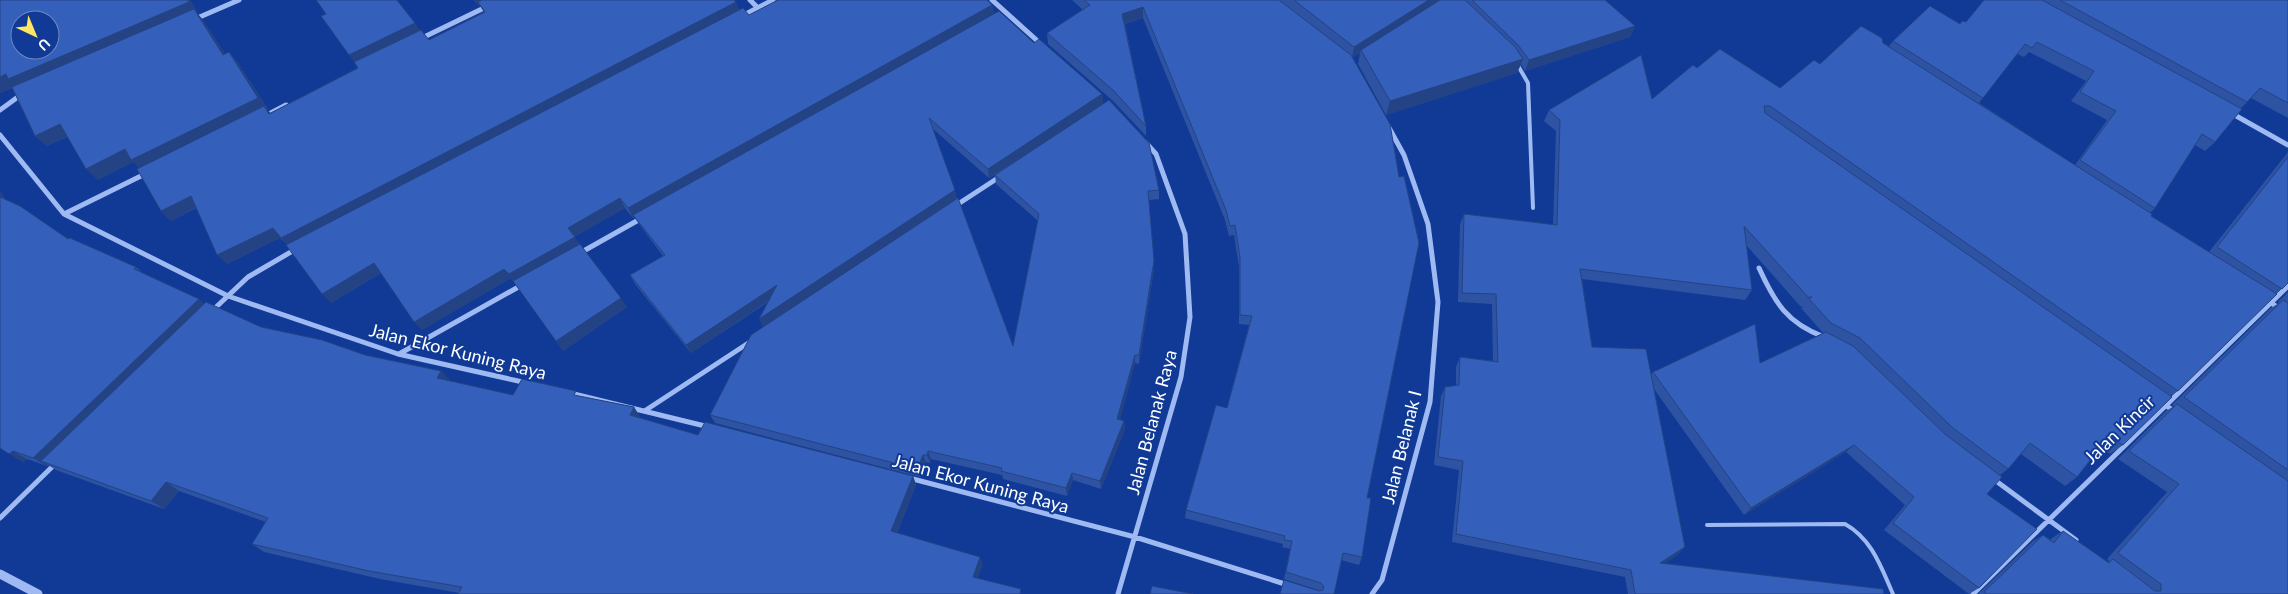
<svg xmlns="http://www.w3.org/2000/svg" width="2288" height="594" font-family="Lato,sans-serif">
	<rect width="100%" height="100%" fill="#103a95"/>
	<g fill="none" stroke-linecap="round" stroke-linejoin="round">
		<path stroke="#9fbaf3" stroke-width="4" d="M1517,64L1528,83L1533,208
			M1707,525L1845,524C1872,539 1881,567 1893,594"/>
		<path stroke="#9fbaf3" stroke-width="5" d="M750,0L758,8
			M992,0L1042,45
			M742,16L773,0
			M195,19L239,0
			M422,38L486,7
			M0,110L22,94
			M2231,113L2288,145
			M265,116L286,105
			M0,135L64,214L228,296L398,354L527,383
			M955,206L1001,176
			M64,214L147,173
			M580,253L642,218
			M1759,268C1775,303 1787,323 1824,337
			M2265,299L2288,314
			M213,310L248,277L296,249
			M399,354L522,285
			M574,394L709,427
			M2160,401L2175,412
			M646,410L750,342
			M909,478L1135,537L1288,585
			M1992,478L2076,540
			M0,518L56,463
			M1118,594L1181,377L1190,317L1185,234L1156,154L1146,143
			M1372,594L1382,580L1430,402L1438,302L1428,224L1404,155L1388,126
			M1973,594L2288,286"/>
		<path stroke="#9fbaf3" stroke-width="9" d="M0,574L38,594"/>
	</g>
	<path fill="#2d53a2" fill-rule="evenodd" d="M0,0H190L198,13H197L203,20L225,54L229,52L238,63L268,109H267L270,113L358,68L420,30L429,40L484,12L479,5H478L474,0H734L739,10L749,15L992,5L994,14L1034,43L1102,94L1103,104L1159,190V199L1149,200L1154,269L1139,364L1135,363L1120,419L1124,421L1125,429L1101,489L1073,480L1067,496L1003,479L1002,475L931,459L930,463L926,462L920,477L715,423L710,415L763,327L768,302L691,353L635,284L630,275L663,256L639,224L634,217L633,218L625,208L574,237L627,307L563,351L511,278L422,330L381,273L331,303L287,244L280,238L227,264L196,208L171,221L161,211L139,167L133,162L98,180L67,137L47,146L35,136L12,88L0,93ZM933,129L989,178L995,175L996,184L1038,221L1013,346L957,199Z
		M1072,0H1605L1635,26L1630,37L1525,71L1521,64L1517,73L1386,115L1358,64L1360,53L1352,58L1367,498L1362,557L1359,565L1341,560L1334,594L1319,591L1318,590L1284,579L1290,549L1282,547L1283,544L1185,518L1186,510L1227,408L1249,325L1239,324V267L1234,235L1229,236L1225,220L1143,18L1125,24L1146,126V136L1113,101L1048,44L1047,33L1083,10Z
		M1984,0H2288V118L2251,98L2240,109L2215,142L2205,151L2195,145L2155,208L2150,213L2151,216L2209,252L2288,152V283L2276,293L2178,391L2170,396L2123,445L2110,454L2101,447L2077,477L2065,486L2021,454L2008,469L2000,475L1987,494L1979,588L1969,594L1884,530L1905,505L1846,452L1744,515L1654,389L1678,555L1665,563L1884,594H1628L1625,577L1452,542L1459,470L1434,465L1441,396L1445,387L1456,386V367L1460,357L1493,361L1492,304L1458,302L1460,224L1464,214L1553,225L1556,131L1544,121L1549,110L1652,99L1697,68L1780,88L1820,64L1883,43L1889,46L1893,41L1966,22ZM2029,52L2086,81L2071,101L2107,120L2075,165L1979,103L2017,54L2024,57ZM1747,246L1800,306L1803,307L1801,308L1823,333L1760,363L1653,372L1651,374L1592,347L1582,279L1745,300L1752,290Z
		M0,191L5,199L68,239L136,267L143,273L204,304L261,327L365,355L441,371L450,381L513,395L579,396L634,407L640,417V418L698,435L913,476L916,485L897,533L983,565L459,593L380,579L264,552L252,544L266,522L179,491L164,509L56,470L48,465L47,466L27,459L23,462L0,448Z
		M2288,292V594H1978L2033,541L2043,535L2050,540L2052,538L2063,531L2108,562L2109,561L2107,559L2167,492L2118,459L2166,411L2174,406L2172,405L2271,308L2279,303L2278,302Z"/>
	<path fill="#244384" d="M188,0H190L198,13H197L203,20L233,66L16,86L0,93V77Z
		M475,0H489L478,2L479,5H478Z
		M1429,0H1444L1361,50L1360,53L1352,58L1354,47Z
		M736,2L740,12L290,247L281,238Z
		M992,5L994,15L633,218L628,208Z
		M1143,7V18L1123,24L1122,14Z
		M415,23L422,33L357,65L349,55Z
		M1635,26L1630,37L1525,71L1529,60Z
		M229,52L238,63L268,109H267L273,116L143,170L133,162L98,180L86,169L125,149Z
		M1523,59L1517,73L1386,115L1390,101Z
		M1102,94L1103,104L989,178L988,169Z
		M60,124L72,134L47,146L35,136Z
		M955,190L957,200L763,328L759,319Z
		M0,191L8,205L0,198Z
		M191,196L200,205L171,221L161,211Z
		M620,198L625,208L574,237L568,228Z
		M273,228L282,237L227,264L217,255Z
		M575,237L581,247L515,284L511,278L422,330L414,322L504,269Z
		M1154,260V269L1139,364V355Z
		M374,263L382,272L331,303L322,294Z
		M777,285L780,293L691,353L686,345Z
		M621,298L627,307L563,351L556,341Z
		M199,299L210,308L41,461L48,465L47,466L33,458Z
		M1135,355V363L1118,427L1117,419Z
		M441,371L450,380L446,387L437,378Z
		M634,407L640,417L637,424L630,415Z
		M1124,421L1125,429L1101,489L1100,481Z
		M1854,445L1846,452L1744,515L1751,508Z
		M13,451L27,459L23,462L9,454Z
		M928,451L931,459L930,463L927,455Z
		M923,455L926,462L920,477L917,469Z
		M1072,473L1073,480L1067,496L1066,488Z
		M913,476L916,485L894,539L891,531Z
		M166,482L179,491L164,509L151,501Z
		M1685,547L1678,555L1653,570L1660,563Z
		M980,557L983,565L975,585L973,577Z"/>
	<path fill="#3460bc" stroke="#244384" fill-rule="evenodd" d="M0,0H188L189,2L8,79L6,74L0,77ZM20,20H50V50H20Z
		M316,0H397L415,23L349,55L321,16L326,14Z
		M482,0H734L736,2L281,238L273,228L217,255L191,196L161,211L137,169L264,106L269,114L358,68L354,62L421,30L429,40L485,12L478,2Z
		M778,0H987L992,5L628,208L620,198L568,228L575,237L509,274L504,269L414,322L374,263L322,294L286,245L743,8L749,15Z
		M1084,0H1279L1351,55L1390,124L1399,177L1404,176L1419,243L1367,498H1371L1362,557L1343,553L1334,594H1280L1284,580L1319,591L1323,590L1324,587L1321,583L1286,572L1292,541L1284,540L1285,536L1186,510L1216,405L1227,408L1252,316L1240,315V257L1235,225L1230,226L1226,210L1143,7L1122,14L1146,126L1113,90L1047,33L1090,5Z
		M1294,0H1429L1354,47Z
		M1440,0H1465L1515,47L1523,59L1390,101L1361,50Z
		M1472,0H1605L1635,26L1529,60L1519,46Z
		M1984,0H2042L2242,109L2215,142L2202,134L2155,208L2080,160L2116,111L2080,92L2094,71L2037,42L2032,48L2025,44L1983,98L1893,41L1930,6L1960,24L1962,21L1966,22Z
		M2060,0H2288V103L2260,88L2247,102Z
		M194,9L223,55L229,52L258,98L131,160L125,149L86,169L60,124L35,136L12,87Z
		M999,11L1034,43L1039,39L1102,94L988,169L929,118L955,190L759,319L777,285L686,345L630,275L665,255L633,215Z
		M1861,26L1882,38L1883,43L2152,214L2151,216L2277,294L2178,391L1770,106H1764L1765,113L2172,397L2123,445L2109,436L2077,477L2030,443L2008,469L1953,428L1860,338L1831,323L1809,299L1812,297H1808L1744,226L1752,290L1580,269L1592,347L1646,349L1685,547L1660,563L1883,589L1884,594H1635L1631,570L1456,534L1463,461L1438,457L1445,387L1459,385L1460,357L1498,362L1496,294L1462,293L1464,214L1557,225L1560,120L1549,110L1641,55L1652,99L1693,65L1697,68L1720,49L1780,88L1814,60L1820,64Z
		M1109,100L1149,143L1159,190L1148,191L1154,260L1139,355H1135L1117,419L1124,421L1100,481L1072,473L1066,488L1001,471L1002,468L928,451L927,455H923L917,469L710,415L751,335L958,198L1013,346L1039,214L995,175Z
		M2288,157V283L2282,289L2217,247Z
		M0,197L20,206L68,239L70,238L136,267L134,269L199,299L33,458L13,451L9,454L0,448Z
		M580,244L621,298L556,341L513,281Z
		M2283,300L2288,303V470L2184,397Z
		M206,302L261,327L322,340L365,355L441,371L437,378L513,395L522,379L576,391L574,395L634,407L630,415L698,435L705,422L913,476L891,531L980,557L973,577L1021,589L1020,594H458L462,587L369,571L252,544L268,518L166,482L151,501L41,461Z
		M1755,324L1760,363L1826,332L1853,346L1946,435L2002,477L1987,494L2037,529L1979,588L1893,523L1914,497L1854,445L1751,508L1653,372Z
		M2177,404L2288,481V594H1987L1984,592L2043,535L2054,543L2063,531L2109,563L2113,559L2155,591H2161V584L2118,553L2179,484L2129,451Z
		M1152,586L1193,594H1150Z"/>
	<g text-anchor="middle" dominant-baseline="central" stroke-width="4" stroke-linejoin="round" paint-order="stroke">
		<g font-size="18" fill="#fff" stroke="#103a95">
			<text transform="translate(458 351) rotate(14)">Jalan Ekor Kuning Raya</text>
			<text transform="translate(1151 422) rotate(-75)">Jalan Belanak Raya</text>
			<text transform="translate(2119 429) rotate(-44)">Jalan Kincir</text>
			<text transform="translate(1401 447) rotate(-76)">Jalan Belanak I</text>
			<text transform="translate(981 483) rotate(15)">Jalan Ekor Kuning Raya</text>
		</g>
	</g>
	<g transform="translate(35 35) rotate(136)"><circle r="24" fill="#103a95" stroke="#7089bf"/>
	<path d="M0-4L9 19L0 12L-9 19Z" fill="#ffe561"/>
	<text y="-8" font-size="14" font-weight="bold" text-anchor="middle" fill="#ffffff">U</text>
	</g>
</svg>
